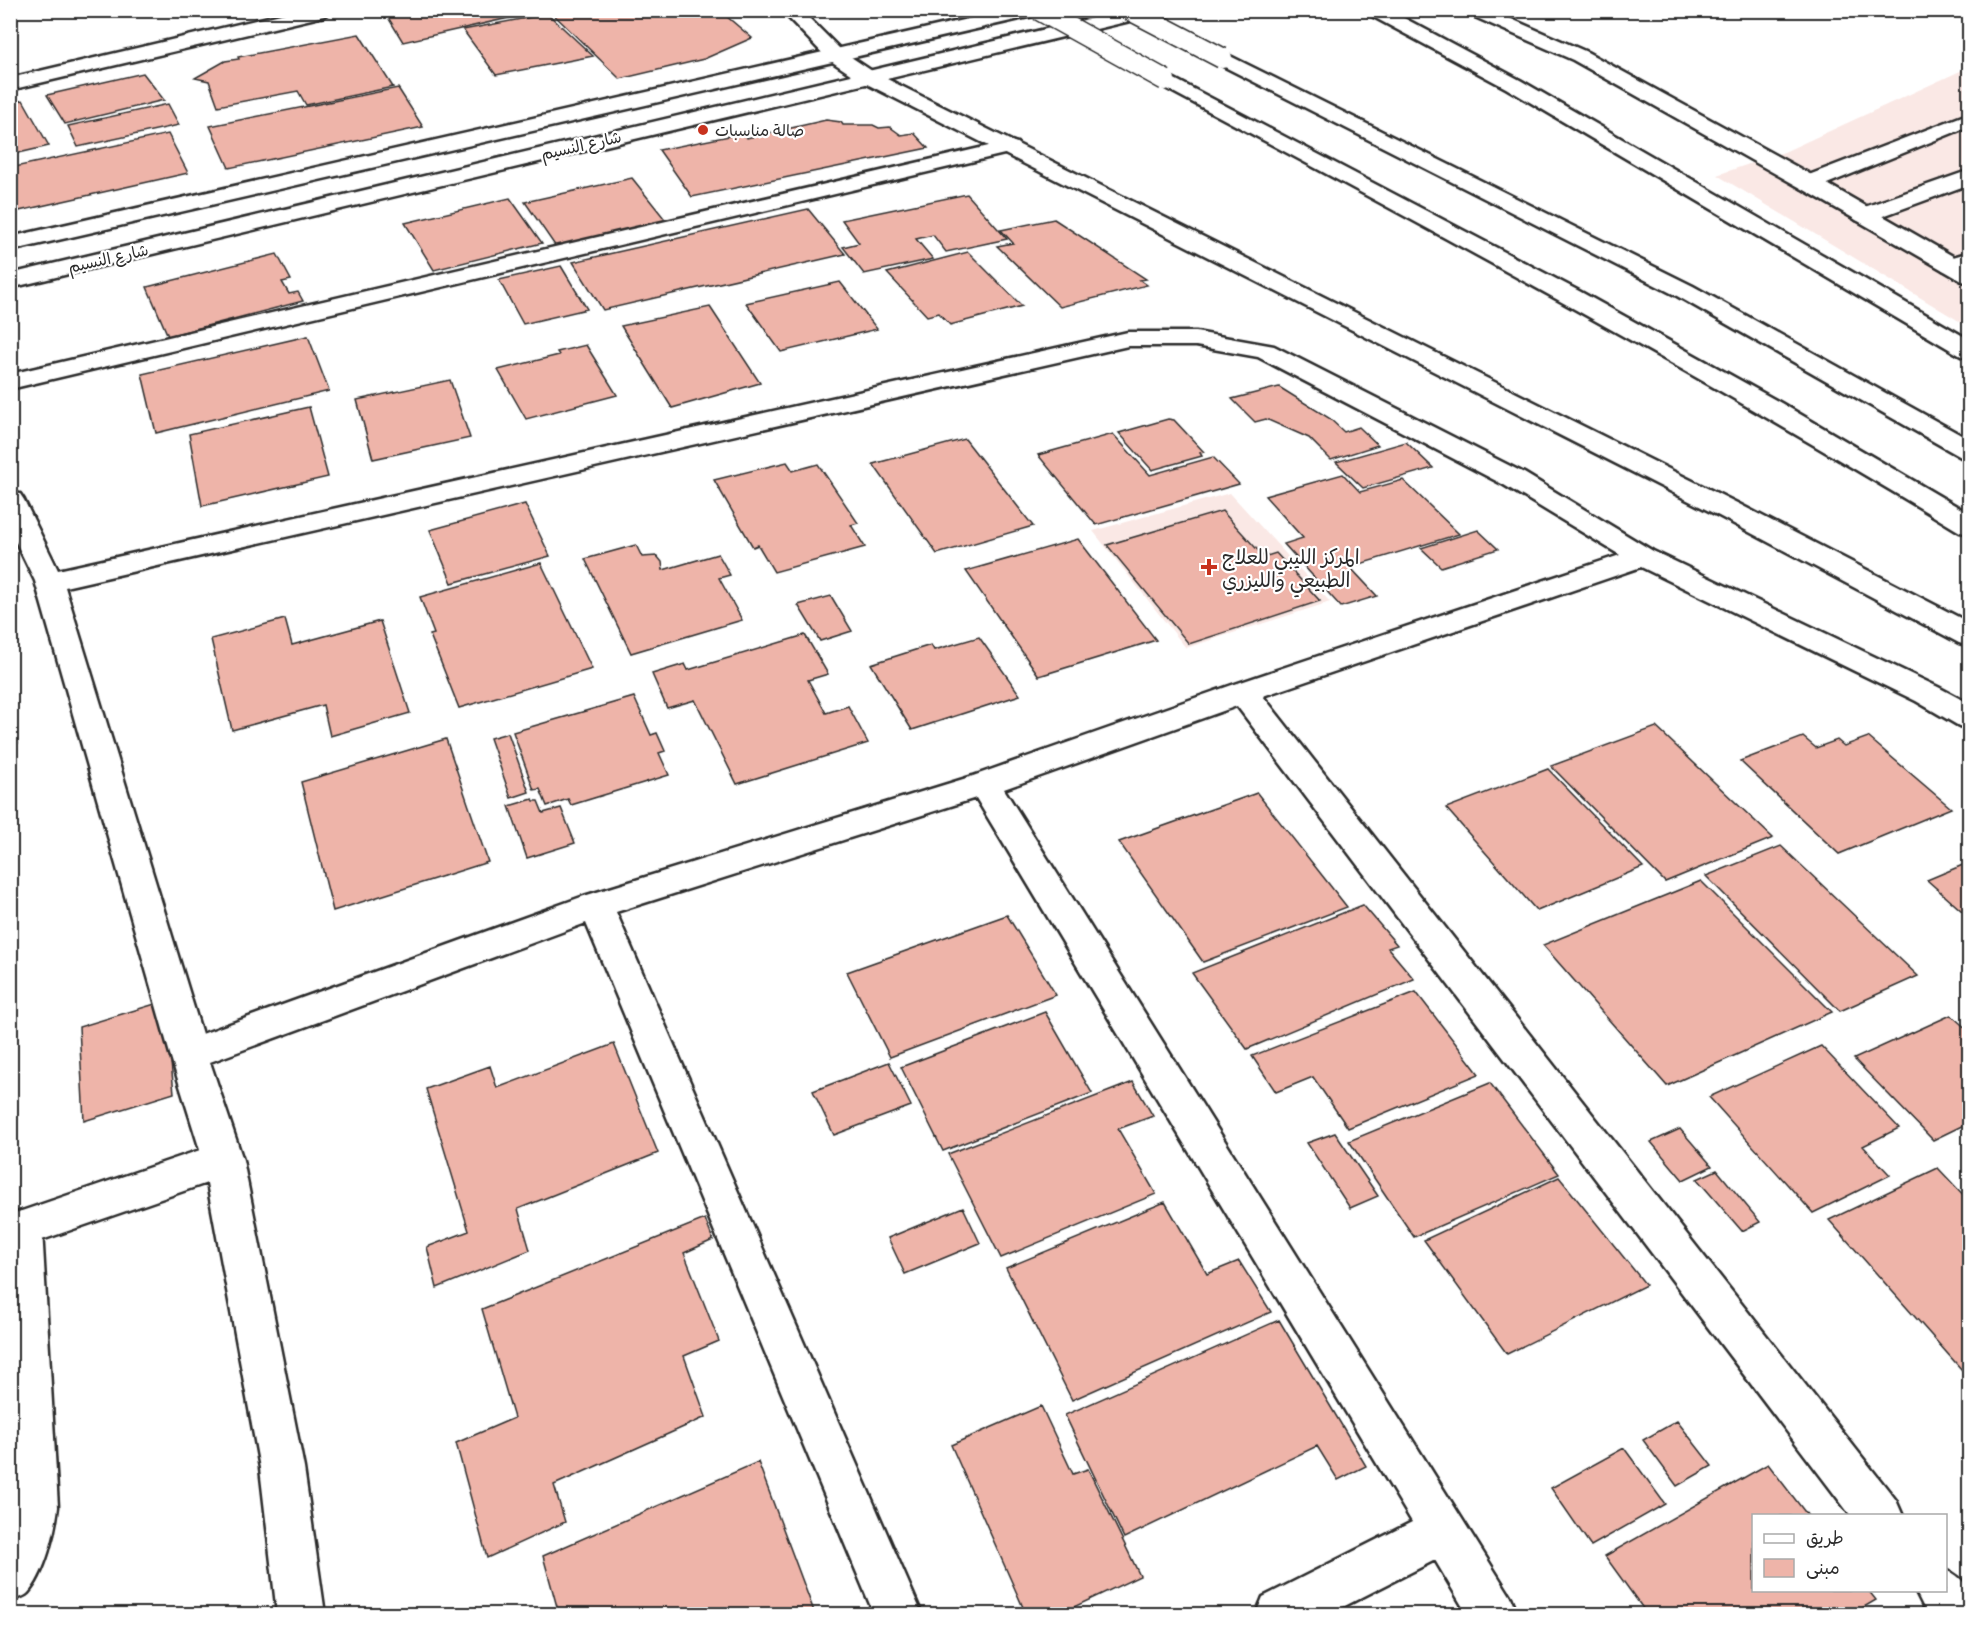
<svg xmlns="http://www.w3.org/2000/svg" width="1980" height="1625" font-family="Delius,'Playpen Sans Arabic',sans-serif">
	<rect width="100%" height="100%" fill="#fff"/>
	<filter id="ink" filterUnits="userSpaceOnUse"><feTurbulence type="fractalNoise" baseFrequency=".0167" numOctaves="2"/><feDisplacementMap in="SourceGraphic" scale="12" xChannelSelector="R" yChannelSelector="G"/><feConvolveMatrix kernelMatrix="1 2 1 2 8 2 1 2 1" color-interpolation-filters="sRGB"/></filter>
	<g filter="url(#ink)">
		<path fill="#fae8e5" d="M1969,67V327L1717,175L1784,152Z
			M1230,493L1330,602L1186,648L1093,531Z"/>
		<path fill="#eeb4a9" stroke="#2b2b2b" stroke-width="1.5" d="M402,10H544L403,42L386,14Z
			M560,10H719L752,38L704,59L620,79L551,12Z
			M548,14L593,56L496,75L463,30Z
			M359,34L393,87L306,105L298,91L218,106L209,81L195,78L225,61L239,59L238,57Z
			M143,73L164,100L65,124L47,95Z
			M398,88L423,127L229,168L210,126Z
			M23,100L49,146L10,155V103Z
			M168,104L179,125L78,147L68,126Z
			M826,120L841,122L843,125H873L879,128L890,127L901,135L914,133L928,148L692,197L659,150L744,133L747,138Z
			M168,134L188,173L10,213V168Z
			M632,178L668,223L558,250L525,202Z
			M967,194L1007,239L946,252L933,235L916,239L933,259L864,274L843,247L859,243L842,220Z
			M510,198L542,243L434,270L405,223Z
			M808,209L845,254L603,310L573,262Z
			M1054,219L1146,279L1140,280L1147,285L1060,307L997,246L1013,243L1001,230Z
			M968,252L1022,306L950,325L939,313L927,316L887,273Z
			M277,254L291,280L282,282L289,294L298,292L303,301L168,336L147,287Z
			M561,266L587,309L523,324L499,280Z
			M840,282L877,329L781,352L746,303Z
			M710,307L760,383L672,408L621,326Z
			M308,336L329,391L156,433L142,374Z
			M586,345L617,395L526,419L498,370L559,355L557,352Z
			M450,380L470,438L373,459L357,400Z
			M1279,387L1329,418L1344,432L1359,427L1378,445L1331,460L1309,438L1266,419L1255,422L1232,399Z
			M309,407L328,477L202,506L189,434Z
			M1168,419L1174,420L1204,452L1200,453L1202,456L1152,470L1119,433Z
			M1113,434L1150,475L1213,457L1239,484L1096,525L1038,455Z
			M965,439L1033,526L937,554L873,464Z
			M1406,442L1433,468L1363,488L1336,462Z
			M787,462L793,471L818,464L858,523L851,525L865,547L774,572L758,545L753,547L714,480Z
			M1343,474L1360,492L1403,480L1459,534L1350,567L1377,596L1341,607L1284,544L1303,538L1265,496Z
			M525,504L550,556L452,583L430,530Z
			M1222,511L1264,557L1276,553L1320,601L1189,644L1107,545Z
			M1478,530L1498,549L1441,567L1421,548Z
			M1078,539L1156,640L1039,676L966,571Z
			M636,545L642,557L657,556L662,562L663,570L718,554L730,575L719,578L742,620L631,653L585,559Z
			M541,563L592,669L459,708L430,635L434,634L420,597Z
			M831,596L852,631L820,641L798,605Z
			M285,619L292,645L380,621L410,713L330,736L323,705L232,730L211,639Z
			M805,635L828,674L808,680L826,713L848,706L868,743L737,784L695,700L667,708L652,674L685,664L688,670Z
			M979,637L1020,695L912,730L871,664L931,645L934,650Z
			M634,697L651,735L657,733L665,751L659,753L669,775L571,805L568,799L547,806L540,789L534,790L513,732Z
			M10,718L18,743L10,746Z
			M1656,727L1773,838L1665,882L1551,766Z
			M508,733L529,792L511,798L490,738Z
			M1803,737L1816,748L1837,740L1844,746L1868,737L1951,808L1839,854L1740,761Z
			M446,739L488,862L333,911L301,782Z
			M1548,769L1643,867L1537,911L1446,808Z
			M1257,793L1347,907L1203,962L1119,842Z
			M533,799L534,801H538L543,813L561,808L575,843L527,858L509,806Z
			M1781,846L1918,976L1840,1011L1706,876Z
			M1970,862V918L1927,880Z
			M1701,881L1832,1012L1667,1086L1543,945Z
			M1363,905L1397,945L1388,948L1414,979L1247,1049L1192,973Z
			M1007,915L1056,995L890,1057L847,972Z
			M1416,992L1479,1074L1348,1128L1313,1077L1276,1092L1252,1056Z
			M165,1001L174,1093L84,1121L79,1027Z
			M1045,1012L1092,1093L943,1151L901,1067Z
			M1951,1015L1970,1032V1122L1933,1140L1854,1059Z
			M614,1044L658,1153L518,1209L530,1250L437,1288L427,1247L469,1231L426,1089L490,1066L497,1088Z
			M1821,1046L1899,1128L1863,1146L1890,1175L1813,1213L1709,1097Z
			M889,1062L911,1106L834,1135L813,1091Z
			M1133,1082L1153,1116L1118,1129L1156,1194L1001,1258L948,1154Z
			M1490,1083L1559,1174L1414,1237L1349,1141Z
			M1680,1129L1712,1166L1683,1180L1651,1142Z
			M1335,1133L1378,1196L1350,1208L1307,1143Z
			M1938,1168L1970,1202V1379L1829,1220Z
			M1717,1170L1760,1222L1742,1231L1697,1179Z
			M1559,1177L1646,1285L1507,1354L1424,1240Z
			M1165,1202L1207,1274L1239,1261L1271,1312L1072,1400L1006,1268Z
			M963,1207L980,1243L905,1274L888,1238Z
			M705,1219L713,1240L684,1253L719,1341L684,1356L706,1417L554,1485L565,1522L487,1558L456,1443L514,1418L482,1309Z
			M1279,1320L1366,1466L1338,1480L1317,1446L1124,1538L1065,1415Z
			M1041,1406L1073,1474L1088,1469L1140,1576L1059,1614H1026L951,1445Z
			M1677,1421L1712,1466L1677,1486L1643,1440Z
			M1624,1448L1665,1504L1591,1546L1551,1488Z
			M758,1462L815,1614H559L543,1556Z
			M1768,1464L1808,1516H1754V1590H1868L1876,1600L1852,1614H1647L1605,1556Z"/>
		<g fill="none" stroke-linecap="round" stroke-linejoin="round">
			<g stroke="#2b2b2b" stroke-width="5">
				<path id="lane" d="M1970,113V126L1817,188L1809,189L1801,188L1798,183L1801,178Z
					M1970,170V184L1872,220L1864,222L1856,220L1853,215L1856,210Z
					M1970,252V267L1951,272L1943,270L1939,265L1943,260Z
					M22,1211L36,1216L42,1229L58,1507C55,1532 45,1574 28,1593C24,1597 16,1599 10,1601V1215Z"/>
			</g>
			<g stroke="#2b2b2b" stroke-width="5">
				<path id="street" d="M298,10H333L324,16L10,90V78Z
					M1465,10H1491L1587,52L1817,178L1970,266V283L1962,281L1801,188L1573,60L1468,14Z
					M1010,141L1017,143L1020,147L1017,151L10,389V374Z
					M1128,332H1196L1274,346L1524,473L1653,551L1938,687L1970,704V729L1959,726L1916,701L1641,567L1263,696L1896,1500L1903,1516H1851L1237,706L1004,789L1511,1597L1518,1614H1467L1435,1560L1329,1614H1256L1263,1597L1412,1522L976,798L616,912L922,1614H874L586,923L210,1062L243,1160L304,1468L325,1614H277L260,1468L207,1183L10,1251V1215L200,1150L170,1054L35,581L10,530V492L20,494L24,500L58,570ZM1128,346H1196L1258,357L1504,485L1620,555L1232,685L973,776L584,896L202,1034L65,587Z
					M1946,1570C1968,1579 1970,1593 1970,1614H1927L1915,1590H1946Z"/>
			</g>
			<g stroke="#2b2b2b" stroke-width="5">
				<path id="secondary" d="M1007,10H1042L1033,16L10,251V237Z
					M1126,10H1160L1151,16L10,288V274Z"/>
			</g>
			<g stroke="#2b2b2b" stroke-width="5">
				<path id="highway" d="M781,10H801L842,51L875,73L1739,504L1970,623V646L1959,643L1719,516L861,81L828,59Z
					M1365,10H1389L1520,80L1970,340V358L1961,356L1506,88L1368,14Z
					M1222,52L1693,286L1970,440V459L1961,457L1677,296L1215,62L1212,58L1215,54Z
					M1165,74L1579,291L1781,403L1970,514V534L1960,532C1698,373 1429,228 1158,84L1155,80L1158,76Z"/>
			</g>
			<use href="#lane" fill="#fff" fill-rule="evenodd"/>
			<use href="#street" fill="#fff" fill-rule="evenodd"/>
			<use href="#secondary" fill="#fff" fill-rule="evenodd"/>
			<use href="#highway" fill="#fff" fill-rule="evenodd"/>
			<g stroke="#2b2b2b" stroke-width="23" stroke-linecap="butt">
				<path id="highway-bridge" d="M1039,10L1165,80
					M1130,10L1222,58"/>
			</g>
			<use href="#highway-bridge" stroke="#fff" stroke-width="20"/>
		</g>
	</g>
	<g fill="#c8321e" stroke="#fff" stroke-width="2">
		<circle cx="703" cy="130" r="6"/>
		<path d="M1206 558h6v6h6v6h-6v6h-6v-6h-6v-6h6z"/>
	</g>
	<g text-anchor="middle" dominant-baseline="central" stroke-width="4.5" stroke-linejoin="round" paint-order="stroke">
		<g font-size="16" fill="#2b2b2b" stroke="#fff" text-anchor="start">
			<text x="715" y="130">صالة مناسبات</text>
		</g>
		<g font-size="16" fill="#2b2b2b" stroke="#fff">
			<text transform="translate(581 145) rotate(-13)">شارع النسيم</text>
			<text transform="translate(108 258) rotate(-13)">شارع النسيم</text>
		</g>
		<g font-size="20" fill="#2b2b2b" stroke="#fff" text-anchor="start">
			<text x="1222" y="556">المركز الليبي للعلاج<tspan x="1222" dy="23">الطبيعي والليزري</tspan></text>
		</g>
	</g>
	<rect width="1980" height="1625" fill="none" stroke="#fff" stroke-width="36"/>
	<rect x="18" y="18" width="1944" height="1589" fill="none" stroke="#2b2b2b" stroke-width="2" filter="url(#ink)"/>
	<rect x="1752" y="1514" width="195" height="78" fill="#ffffff" stroke="#aaaaaa" stroke-width="1.5"/>
	<rect x="1764" y="1534" width="30" height="9" fill="#ffffff" stroke="#aaaaaa" stroke-width="1.5"/>
	<text x="1806" y="1544" font-size="18" fill="#2b2b2b">طريق</text>
	<rect x="1764" y="1559" width="30" height="18" fill="#eeb4a9" stroke="#aaaaaa" stroke-width="1.5"/>
	<text x="1806" y="1574" font-size="18" fill="#2b2b2b">مبنى</text>
</svg>
